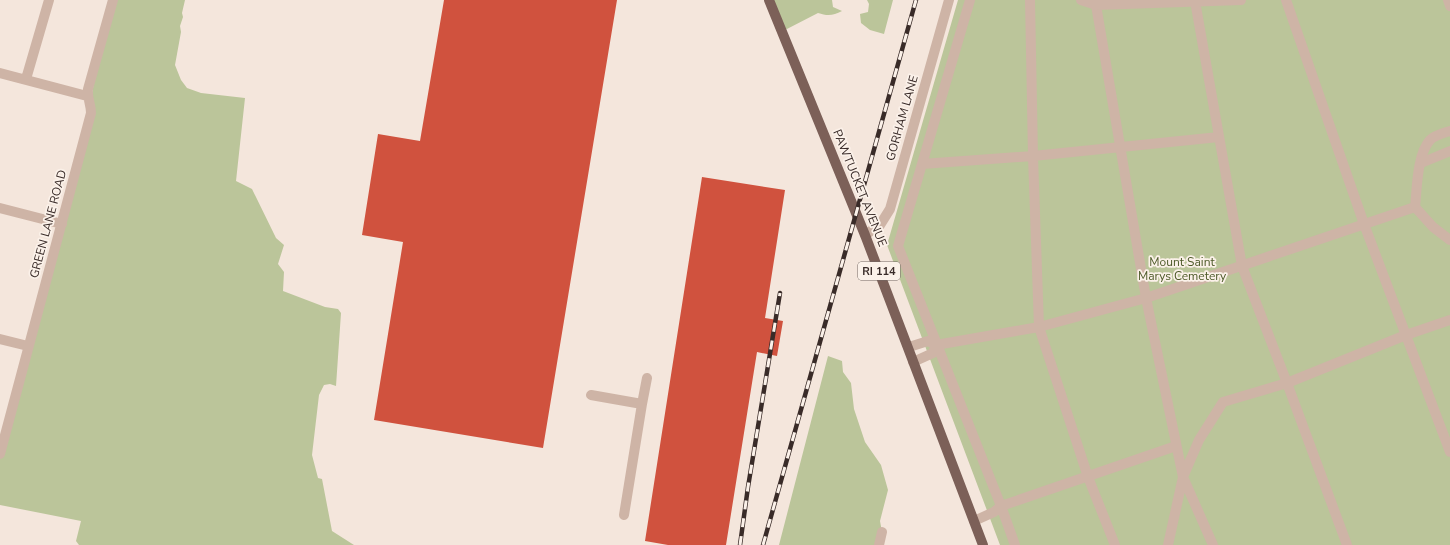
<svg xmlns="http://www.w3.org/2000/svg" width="1450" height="545" font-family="'Nunito Sans',sans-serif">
	<rect width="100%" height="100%" fill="#f4e6dc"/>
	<path fill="#bbc59a" d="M110,0H185L182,13L183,17L180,26L181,32L175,65L181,80L187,88L201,93L245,98L236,181L252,189L276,238L284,245L278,264L284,272L283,291L325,307L338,309L341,313L336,386L330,384L324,385L319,395L312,455L318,478L322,479L332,531L354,545H79L76,541L81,521L0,505V444L87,119Z
		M771,0H832L833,7L842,11C833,16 827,16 818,13L785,30Z
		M867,0H893L884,34L870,30L861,23L860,14L868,12L869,4Z
		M958,0H1450V545H1000L887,245Z
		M828,356L842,361L843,372L851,383L854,409L865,442L881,465L888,490L880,521L882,532L878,545H779Z"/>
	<path fill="#d0523e" d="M444,0H617L543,448L374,420L403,242L362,235L378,134L420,141Z
		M702,177L785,190L765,318L783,321L777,356L757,352L726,545H668L645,541Z"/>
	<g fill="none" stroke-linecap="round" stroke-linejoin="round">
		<path stroke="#ceb4a6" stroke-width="10" d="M970,0L898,246L1001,506L1015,545
			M1030,0L1033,156L1039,327L1088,477L1115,545
			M1081,0L1096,5L1241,0
			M1286,0L1364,224L1450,452
			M1448,0L1450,6
			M1195,1L1242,266L1287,383L1347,545
			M1096,5L1146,298L1183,477L1213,545
			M0,73L87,96
			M26,79L49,0
			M1450,131C1444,133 1435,135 1430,140C1417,154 1417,189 1415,207L1433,227L1450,240
			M1421,163L1450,151
			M922,164L1033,156L1219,137
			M0,208L62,224
			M865,235L880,225L890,209L949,0
			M0,339L28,346
			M909,347L928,341L936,345L1039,327L1146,298L1415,207
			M913,362L933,353L936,345
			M591,395L642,404L624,515
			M642,404L647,378
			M0,454L91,113C91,104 87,98 88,89L113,0
			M974,521L994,512L1001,506L1176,446
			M879,545L882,532
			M1168,545L1183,477L1199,440L1223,402L1287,383L1406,335L1450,320"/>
		<path stroke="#7c6058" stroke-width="10" d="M769,0L865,235L983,545"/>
		<g stroke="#392b28" stroke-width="4.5">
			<path id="rail" d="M740,545L748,487L780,293
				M763,545L916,0"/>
		</g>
		<use href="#rail" stroke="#fbf1e9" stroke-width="3" stroke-dasharray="9" stroke-linecap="butt"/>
	</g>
	<g text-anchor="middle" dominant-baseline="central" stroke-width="3.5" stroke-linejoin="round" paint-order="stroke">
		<rect fill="#fbf1e9" stroke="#736662" stroke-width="1" x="858" y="262" width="42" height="18" rx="3"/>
		<g font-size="11" font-weight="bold" fill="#392b28">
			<text x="879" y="271">RI 114</text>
		</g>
		<g font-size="12" fill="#392b28" stroke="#fbf1e9">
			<text transform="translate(902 118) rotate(-74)">GORHAM LANE</text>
			<text transform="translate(860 188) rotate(68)">PAWTUCKET AVENUE</text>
			<text transform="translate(48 224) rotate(-75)">GREEN LANE ROAD</text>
		</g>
		<g font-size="12" fill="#4d5a29" stroke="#fbf1e9">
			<text x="1182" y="262">Mount Saint<tspan x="1182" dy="14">Marys Cemetery</tspan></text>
		</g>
	</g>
</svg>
